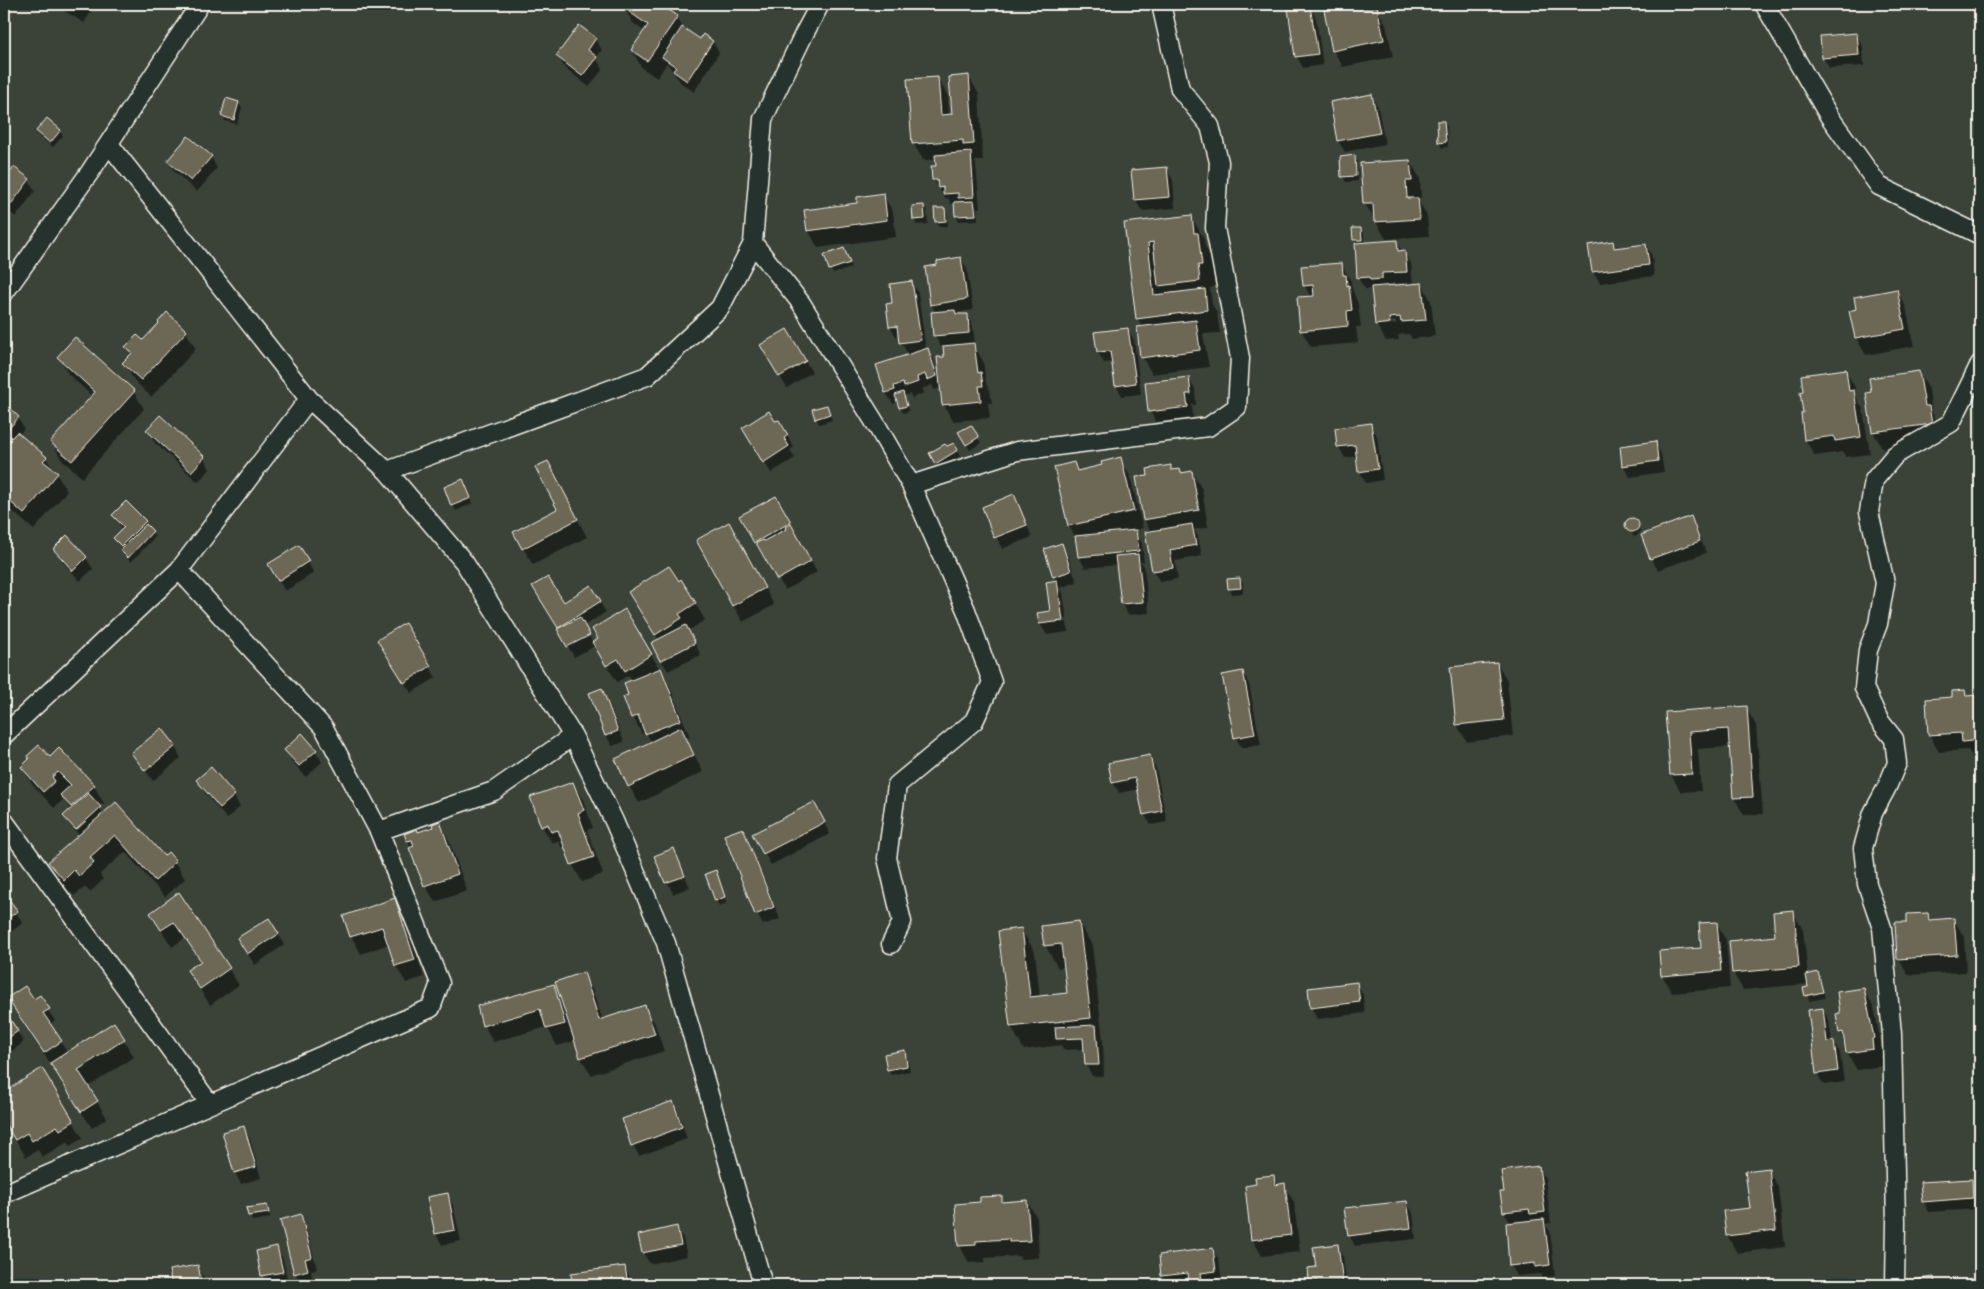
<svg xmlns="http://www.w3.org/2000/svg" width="1984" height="1289" font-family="'Patrick Hand',sans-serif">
	<rect width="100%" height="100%" fill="#3b4339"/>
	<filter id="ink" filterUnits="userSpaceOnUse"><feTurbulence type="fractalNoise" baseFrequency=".02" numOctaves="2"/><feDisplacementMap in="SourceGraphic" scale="10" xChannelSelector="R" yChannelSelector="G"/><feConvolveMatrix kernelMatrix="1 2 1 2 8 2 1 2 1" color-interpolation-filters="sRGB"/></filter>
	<g filter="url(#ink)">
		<path fill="#0007" fill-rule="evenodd" d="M53,4H96L84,23Z
			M624,4H657L677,17L684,30L700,41L713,42L719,53L694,92L681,83L667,63L657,78L642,68L632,51L645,32L633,23L623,6Z
			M954,4H965L956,8Z
			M1336,4H1356L1358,7L1366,9L1376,7L1386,24L1393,57L1343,67L1333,50Z
			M1310,7L1316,18L1323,65L1303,68L1297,57Z
			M1856,34L1863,46L1864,66L1829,68L1823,57Z
			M595,39L602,50L596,58L603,69L589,87L564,67L558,56Z
			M969,77L979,94L983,161H975L976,165L980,208H977L978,220L959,221L956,216L955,204H951L948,198L946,199L933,180L937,167V160H923L913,143L938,79L948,96L949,115H953Z
			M1372,95L1378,107L1385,144L1345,152L1338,141Z
			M239,103L242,108L237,124L225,121L222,116Z
			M1444,122L1447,127L1448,147L1442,148L1439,142Z
			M60,131L63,136L53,147L40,137L37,132Z
			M211,157L217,168L197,192L175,172L168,161Z
			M1354,157L1357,162L1358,181L1346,182L1343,177Z
			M1410,161L1420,178L1421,198H1417L1427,216L1429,236L1386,239L1365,204L1362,165Z
			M1166,168L1173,180L1175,208L1142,211L1135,200L1133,171Z
			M14,169L29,180L35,191L16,217L4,208V184Z
			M883,195L893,212L896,237L818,248L808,230L859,204Z
			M924,206L927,211L928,224L917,225L914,220Z
			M944,209L947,214L948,226L939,227L936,221Z
			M1191,216L1204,239L1205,247L1211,257L1215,287L1210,288L1212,304L1217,313L1220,333L1203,334L1209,367L1152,374L1142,357V327L1137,318L1126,225Z
			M1361,229L1364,234V244L1397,242L1402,252H1404L1411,263L1413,285L1422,284L1431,301L1435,336L1412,339L1409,334L1398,335L1399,340L1386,341L1376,324L1373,289H1365L1358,278L1353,230ZM1404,283V286L1388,287V284ZM1396,321V324L1382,325V323Z
			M1612,243L1616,249L1646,245L1652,256L1654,276L1600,283L1593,272L1590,246Z
			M844,249L851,268L833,274L831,269Z
			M961,258L967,269L973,310L955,313L957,316L967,315L973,326L975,344H973L983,361L986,383L990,391L992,403H988L990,418L953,421L943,404L942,388L934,390L932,385L922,389L924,393L912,398L910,394L903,396L909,411L903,413L898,402L893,404L886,393L877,366L908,355L901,342L900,337L897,338L890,326L894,304L912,282L918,293L926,349L934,360L939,377L945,358L944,346L941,347L934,335L936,313L931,304L939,267ZM893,325L903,326L893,328Z
			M1341,264L1351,281L1352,288L1358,304L1361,327H1356L1358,343L1311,347L1301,330L1311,297L1304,285Z
			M1896,290L1906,307L1914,346L1866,355L1856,338L1851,312Z
			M1128,329L1134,340L1141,394L1122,396L1116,385L1113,362L1104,363L1098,352L1095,333Z
			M186,332L196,349L151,397L134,380L124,363L131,355L127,348Z
			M59,357L134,392L144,409L82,478L61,459L52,442L92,396L68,374Z
			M768,357L805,361L812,372L787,388Z
			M1845,370L1855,387L1856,397L1863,409L1870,454L1846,457L1843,452L1815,456L1805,439Z
			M1919,372L1929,389L1932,413L1939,424L1941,441L1883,449L1873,432L1868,394Z
			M1188,378L1195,389L1196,405H1192L1193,418L1156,422L1150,411Z
			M4,404L18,418L24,429L19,435L46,458L67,491L34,530L4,504Z
			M829,411L832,420L819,424L816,418Z
			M778,421L794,447L790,450L795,458L771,473L744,428Z
			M1371,424L1377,436L1383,480L1366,483L1360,472L1358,456L1345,458L1339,447Z
			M971,427L981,443L970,450L960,433Z
			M147,430L204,458L210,469L198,482L154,442Z
			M1655,442L1661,454L1664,472L1630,477L1623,465Z
			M953,444L960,456L939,468L931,454Z
			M1120,458L1130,476L1143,528L1135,530L1142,543L1144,562H1141L1144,566L1149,613L1128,615L1122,604L1118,565L1085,568L1079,557L1076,538L1069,526L1055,468L1073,463L1079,472L1103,466Z
			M1170,466L1173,471L1180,470L1182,474L1192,472L1202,489L1208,527L1194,530L1198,536L1202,556L1175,561L1178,579L1160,582L1153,571L1147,533L1151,532L1144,519L1149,477Z
			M557,480L587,537L533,565L523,548L558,509Z
			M466,486L473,503L456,511L445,488Z
			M1014,496L1032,537L1002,549L983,508Z
			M775,497L817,572L785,590L741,517Z
			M113,515L145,522L155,537L131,562L125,556L115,538L123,530Z
			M1690,518L1697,529L1706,553L1658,570L1651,559L1643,535Z
			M1630,520H1633L1641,531L1637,536L1634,537L1627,526Z
			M67,537L86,558L93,569L80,581L61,560L54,549Z
			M739,541L774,605L743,622L733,605Z
			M1061,545L1068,556L1077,582L1060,588L1063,593L1067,619L1056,621V623L1067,622L1068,632L1047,635L1040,624L1051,613L1057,582L1054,576Z
			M298,547L314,573L285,591L269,565Z
			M1240,579L1243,584V593L1232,594L1229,589Z
			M540,598L563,604L599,601L606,612L584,626L593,643L651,654L670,687L690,737L686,738L703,772L639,803L629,786L652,743L646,733L642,734L633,717L630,695L632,681L629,675L617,682L595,646L574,657Z
			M695,603L705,620L688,631L701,655L668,671L661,660L659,640L640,609Z
			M385,652L430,667L436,678L411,693Z
			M1497,663L1507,680L1513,736L1467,742L1457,725Z
			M1243,672L1249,684L1261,745L1242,748L1235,737Z
			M601,690L608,701L624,742L612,746L606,735Z
			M1964,691L1968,697L1980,696V758H1973L1968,750L1939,752L1929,735L1954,698Z
			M1746,708L1756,725L1763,814L1744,815L1734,798L1730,747L1698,749L1701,791L1681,792L1671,775L1666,713Z
			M175,747L181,758L153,781L133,753Z
			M285,750L316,751L322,762L306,777L292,761Z
			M1149,756L1156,768L1167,822L1151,825L1144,814L1139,789L1119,793L1113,782Z
			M50,758L94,786L104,803L99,807L103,814L164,858L168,854L175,862L185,879L165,897L125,852L100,874L103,880L90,892L85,887L74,896L60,880L50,863L79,836L64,816L71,811L64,799L54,808L32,784L22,767Z
			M211,769L234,796L240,807L227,819L204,792L198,780Z
			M573,783L583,800L593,828L587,830L603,874L582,882L572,864L565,847L562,848L558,841L552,843L542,826Z
			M820,815L830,834L771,865L754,835Z
			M440,823L449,840L467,891L435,902L425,885L408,841L418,834L434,828Z
			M743,830L749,841L780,919L763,925L757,914Z
			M673,849L690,887L673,894L656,856Z
			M718,877L727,903L719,906L716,900Z
			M179,894L239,985L210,1005L188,971L201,962L185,938L172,947L151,913Z
			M7,898L23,923L4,937V901Z
			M394,900L404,917L424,977L406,983L396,966L389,944L361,954L351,936Z
			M1793,912L1803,929L1808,976L1818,973L1825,998L1809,1001L1805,989L1810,988L1809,984L1743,990L1733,973L1730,942L1776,937Z
			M1928,914L1932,921L1954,920L1964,937L1966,972L1908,975L1898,958Z
			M1079,922L1092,945L1103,1040L1104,1076H1092L1086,1065L1085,1049L1063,1050L1061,1045L1024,1050L1011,1027L999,932L1021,929L1035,952L1040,997L1068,994L1065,967L1058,968L1045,945Z
			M1716,923L1726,940L1730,988L1672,993L1662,975L1703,949Z
			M278,934L284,945L255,965L245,950Z
			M583,974L593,991L603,1021L645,1007L655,1024L664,1051L591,1075L581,1058L575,1041L557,1046L547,1027L493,1042L484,1025L553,986L561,997Z
			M1357,984L1363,995L1365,1013L1317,1019L1311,1007Z
			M1864,990L1874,1007L1883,1055L1881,1056L1882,1066L1857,1070L1847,1053L1846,1043L1840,1032L1842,1014Z
			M39,997L55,1021L49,1024L68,1054L114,1024L134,1057L88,1087L107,1118L92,1128L15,1010Z
			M1823,1009L1829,1020L1832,1042H1834L1840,1053L1844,1082L1824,1085L1817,1074Z
			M4,1012L24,1042L4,1057Z
			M904,1052L907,1057L910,1071L891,1075L888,1069Z
			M42,1070L83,1138L70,1146L68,1142L42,1157L38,1150L26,1157L4,1121V1093Z
			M672,1103L679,1114L687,1139L639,1156L633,1145Z
			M244,1127L250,1139L261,1178L241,1184L235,1173Z
			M1538,1167L1545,1178L1551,1223L1545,1224L1550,1231L1555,1276L1543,1278L1541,1274L1516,1276L1510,1265L1511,1224L1504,1212L1502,1193H1505Z
			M1768,1170L1778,1187L1785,1247L1737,1253L1727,1235L1751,1209Z
			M1273,1176L1279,1185H1284L1294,1202L1300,1252L1262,1256L1252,1239L1258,1186Z
			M1971,1180L1978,1192L1979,1209L1929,1212L1923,1201Z
			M447,1194L453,1205L461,1241L442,1245L436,1234Z
			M1001,1197L1004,1203L1027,1201L1037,1218L1039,1258L1020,1259L1019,1256L985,1258V1262L969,1263L960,1246L982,1203Z
			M1407,1202L1413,1213L1416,1239L1355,1246L1349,1235Z
			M267,1206L271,1218L252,1221L248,1209Z
			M300,1216L306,1227L317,1269L311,1270L313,1282L302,1285L295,1273Z
			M676,1227L683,1238L687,1256L650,1264L643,1253Z
			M1337,1246L1343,1257L1347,1285H1313L1311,1282L1317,1268Z
			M277,1248L283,1259L288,1283L268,1285L263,1276Z
			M1212,1249L1219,1260L1222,1282L1207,1285H1168L1162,1276L1160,1256Z
			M197,1267L204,1278L205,1285H173L171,1271Z
			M625,1268L631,1279L632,1285H574L572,1274Z
			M1934,1279L1937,1285H1907L1906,1282Z"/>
		<path fill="#6c6855" stroke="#f4f1e8" d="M623,4H660L678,16L647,61L631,50L648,25L621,6Z
			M1335,4H1355L1356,6L1364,4L1365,8L1377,6L1384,40L1332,51L1324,10L1335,8Z
			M1310,6L1318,54L1295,57L1288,9Z
			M579,25L596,38L588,50L597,57L582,76L556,56Z
			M682,27L700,39L703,34L713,41L687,81L673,71L676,67L662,57Z
			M1857,33L1859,55L1822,58L1820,36Z
			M969,75L974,144L963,145V140L912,144L907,79L938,77L941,115L952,114L949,77Z
			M1372,94L1380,133L1337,141L1330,102Z
			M226,98L239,102L234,120L221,116Z
			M47,118L61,130L50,143L36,131Z
			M1437,121H1444L1446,142L1438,143Z
			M188,136L212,156L191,181L167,161Z
			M971,152L974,197L958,198V193L943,194V187L938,188L937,180H932L931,166H936L935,155Z
			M1355,155L1356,176L1341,177L1340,157Z
			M1410,160L1412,181H1406L1407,198H1418L1420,219L1374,222L1373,204H1363L1360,163Z
			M14,167L30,179L9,207L4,203V182Z
			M1167,167L1170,197L1134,200L1131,170Z
			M884,193L887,220L807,231L804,210L857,203V197Z
			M974,201L976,215L955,216L954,202Z
			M924,205L925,219L913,220L912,206Z
			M934,208H945L946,221L935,222Z
			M1192,215L1194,233H1198L1202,265H1198L1200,281L1158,286L1153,242L1148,243L1154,295L1205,289L1207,310L1136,319L1124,223Z
			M1352,228H1361L1362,240H1353Z
			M1397,240L1398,251L1405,250L1407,272L1382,273V279L1370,280L1369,277L1357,278L1355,243Z
			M1613,241L1614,248L1646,244L1649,265L1592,272L1588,245Z
			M844,248L850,263L829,270L824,255Z
			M961,257L967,299L930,305L925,267L937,265V261Z
			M1342,263L1343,275H1346L1347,286L1349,285L1352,310L1347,311L1348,326L1300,331L1297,297L1314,296L1313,285L1303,286L1301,266Z
			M912,281L921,340L899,343L897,326L889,327L886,304L892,303L890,284Z
			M1422,283L1426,320L1401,322L1400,317L1389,318L1390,323L1375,325L1371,287Z
			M1897,289L1905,329L1855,338L1849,311L1856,309L1854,297Z
			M955,310L956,314H968L969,333L933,336L931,312Z
			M167,312L187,331L141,380L122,363L132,353L125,347L137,335L143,340L159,323L158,322Z
			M1196,320L1200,350L1140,358L1137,327Z
			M1128,328L1136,383L1115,386L1110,351L1097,352L1094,332Z
			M787,329L806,361L779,377L760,345Z
			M75,337L135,391L72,461L50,442L95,392L57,357Z
			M974,343L978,373L981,372L983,386H979L981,401L942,405L937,357H944L943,346Z
			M928,348L937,376L927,380L925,374L917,377L918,382L904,387L903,383L894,386L895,390L885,393L876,365Z
			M1846,369L1849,391L1854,390L1861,437L1835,441L1834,436L1804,440L1801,413H1803L1800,392L1803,391L1801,375Z
			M1919,371L1925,406H1929L1932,424L1872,432L1866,393L1871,392L1869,378Z
			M1189,377L1191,394H1186L1188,407L1148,412L1145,382Z
			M903,392L907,406L899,408L895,395Z
			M4,403L19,417L4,434Z
			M827,405L830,414L815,419L812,409Z
			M769,411L775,421L779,420L788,435L784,438L789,446L763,463L742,428Z
			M160,415L205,457L191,472L146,430Z
			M1371,423L1378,469L1358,472L1355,445L1337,447L1335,428Z
			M971,425L979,437L966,445L958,432Z
			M17,432L47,457L43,461L58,473L24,514L4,496V443L7,439L9,440Z
			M1656,441L1658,461L1622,466L1620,446Z
			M954,443L958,450L935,464L929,453L945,444L947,446Z
			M1121,457L1134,511L1068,526L1054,467L1074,462L1077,471L1102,465L1101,462Z
			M548,461L578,519L522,549L513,532L557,509L535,467Z
			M1171,465V470L1180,469L1181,473L1192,471L1199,510L1143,520L1136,477L1148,476L1147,469Z
			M463,479L471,498L451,506L444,487Z
			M1014,494L1027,525L994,538L982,507Z
			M776,496L791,522L754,543L739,516Z
			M126,501L146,521L121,546L113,538L124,527L112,515Z
			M1691,516L1700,541L1650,559L1641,535Z
			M1625 525a7 7 0 1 1 14 0a7 7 0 1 1-14 0Z
			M729,522L765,588L732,606L696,540Z
			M146,524L153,531L128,558L120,550Z
			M791,524L811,561L777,580L756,543L763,540L764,541L786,529L785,527Z
			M1192,524L1196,545L1170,550L1173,568L1152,571L1145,532Z
			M1136,530L1139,551L1078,557L1075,536Z
			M67,535L87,557L73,571L53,549Z
			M1062,543L1071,571L1053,577L1044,549Z
			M299,545L309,561L278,581L268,564Z
			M1138,554L1143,602L1121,604L1115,556Z
			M669,566L679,581L681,579L696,603L679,614L682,618L655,635L628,592Z
			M548,577L564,602L591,585L601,601L558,628L532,586Z
			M1240,578L1241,588L1228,589L1227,579Z
			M1057,580L1063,621L1039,624L1037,613L1050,611L1046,582Z
			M625,609L652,654L625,671L618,659L606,666L592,642L598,639L592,629Z
			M580,617L590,635L567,647L557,629Z
			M405,623L431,666L404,683L377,640Z
			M686,625L695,643L660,661L651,643Z
			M1497,662L1504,720L1456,725L1450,667Z
			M661,668L681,720L645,734L638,715L631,718L623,697L628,695L624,683Z
			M1243,671L1255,734L1234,738L1222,675Z
			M602,688L618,731L605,736L589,693Z
			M1965,690L1966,696L1980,695V740L1962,742L1961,733L1928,735L1926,699L1952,697V691Z
			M1747,706L1753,797L1733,798L1728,729L1689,732L1692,774L1670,775L1665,712Z
			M681,727L694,755L628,787L615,759Z
			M162,728L176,746L145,771L131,753Z
			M302,733L317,750L299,766L284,750Z
			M39,745L50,757L59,748L95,785L71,807L60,795L71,785L58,772L52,777L55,781L43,792L21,767L29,759L27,756Z
			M1150,755L1162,811L1143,815L1135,778L1112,783L1108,763Z
			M211,767L235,795L220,808L196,780Z
			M573,782L584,810L578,813L594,857L571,865L558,830L551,832L548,824L541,827L530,797Z
			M88,793L101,807L76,830L63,816Z
			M116,802L164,856L168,852L176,861L155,881L115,835L90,857L94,862L79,876L74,870L64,880L48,862Z
			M814,802L825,822L763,854L752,834Z
			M440,821L458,874L424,886L409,848L414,846L412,840L407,841L404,834L417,829L418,832L433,827L432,824Z
			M743,828L774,907L755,915L724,835Z
			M674,848L685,876L665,883L654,856Z
			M716,870L725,897L715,901L705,874Z
			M179,892L230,968L200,989L187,970L201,961L174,922L161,930L150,913Z
			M7,897L18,911L4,921V899Z
			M395,898L415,960L395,966L382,927L350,937L343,916Z
			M1794,910L1799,967L1732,973L1729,941L1775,936L1773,912Z
			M1928,913L1929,920L1954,918L1957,955L1897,959L1895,922H1907V914Z
			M269,918L279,934L247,954L237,938Z
			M1079,921L1091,1018L1010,1027L998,931L1022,928L1030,997L1067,993L1061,944L1044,946L1041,926Z
			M1717,922L1721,971L1661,976L1659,951L1701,948L1699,923Z
			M584,972L599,1020L645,1005L655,1034L580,1058L555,982Z
			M1818,972L1823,992L1805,996L1803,988L1808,987L1806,975Z
			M1357,982L1360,1002L1310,1008L1308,988Z
			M554,984L565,1024L546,1029L540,1009L482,1026L477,1006Z
			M25,986L34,999L40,995L50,1009L43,1013L62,1041L44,1053L7,998Z
			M1864,988L1874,1038L1872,1039L1873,1049L1846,1053L1843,1032L1839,1033L1836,1014L1840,1013L1837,992Z
			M1823,1008L1827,1042L1834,1041L1838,1071L1816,1074L1808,1010Z
			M4,1010L18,1031L4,1041Z
			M114,1022L125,1039L78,1070L98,1101L81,1112L50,1063Z
			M1096,1025L1099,1065H1085L1083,1038L1056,1039L1055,1027Z
			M905,1050L907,1066L887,1070L884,1054Z
			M42,1068L74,1121L60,1130L57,1126L32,1141L27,1133L15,1140L4,1122V1092Z
			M673,1101L682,1127L631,1146L622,1119Z
			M244,1126L256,1167L234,1173L222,1132Z
			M1539,1166L1545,1212L1530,1214L1529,1209L1503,1212L1500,1192H1504L1501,1171Z
			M1769,1168L1776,1230L1726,1236L1723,1211L1750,1208L1745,1171Z
			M1274,1175L1275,1185L1285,1183L1291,1235L1251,1240L1245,1186L1256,1184L1255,1177Z
			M1972,1179L1973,1198L1922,1202L1920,1182Z
			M448,1193L455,1230L435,1234L427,1197Z
			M1002,1196V1202L1027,1200L1030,1241L1009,1242V1239L976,1241V1245L958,1246L955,1204L980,1202V1197Z
			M1407,1201L1411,1228L1348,1236L1344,1208Z
			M267,1205L269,1213L248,1216L246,1208Z
			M301,1214L312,1257L305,1259L308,1270L294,1274L280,1220Z
			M1544,1219L1550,1265L1535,1267V1263L1509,1266L1506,1223Z
			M677,1226L681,1245L642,1253L638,1235Z
			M1338,1244L1343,1285H1318L1317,1281L1309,1282L1308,1268L1316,1267L1313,1247Z
			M277,1246L283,1272L261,1276L256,1251Z
			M1213,1248L1216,1271L1201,1273L1202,1281L1189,1283L1188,1273L1161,1276L1159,1255Z
			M198,1265L202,1285H172L169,1270Z
			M625,1266L628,1285H572L571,1273Z
			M4,1267L11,1284L8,1285H4Z
			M1934,1277L1935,1285H1905V1281Z"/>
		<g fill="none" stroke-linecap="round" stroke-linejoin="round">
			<g stroke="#f4f1e8" stroke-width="21">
				<path id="minor" d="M1764,4L1829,116L1879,186L1980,235
					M109,144L309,399L387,471L464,562L573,736L614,821L666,943L763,1285
					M753,243L801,303L877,426L911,485L966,610L992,682L974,721L897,785L887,858L902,922L891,944
					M4,293L90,172L200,4
					M387,471L647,376L720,308L753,243L763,119L804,34L820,4
					M911,485L1017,451L1208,427L1237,407L1240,358L1215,228L1219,162L1210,126L1180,89L1161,4
					M4,735L179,570L309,399
					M4,821L210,1104
					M379,831L494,791L573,736
					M4,1194L431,1008L440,983L379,831L324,728L179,570
					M1895,1285L1896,1222L1892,1034L1882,928L1867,884L1863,848L1873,813L1887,787L1897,763L1894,739L1879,720L1864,688L1868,650L1878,624L1885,583L1869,512L1874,480L1895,455L1951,423L1980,364"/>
			</g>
			<use href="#minor" stroke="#26332d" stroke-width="18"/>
		</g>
	</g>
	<rect width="1984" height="1289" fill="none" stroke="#26332d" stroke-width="20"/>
	<rect x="10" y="10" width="1964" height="1269" fill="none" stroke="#f4f1e8" stroke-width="2" filter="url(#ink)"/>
</svg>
